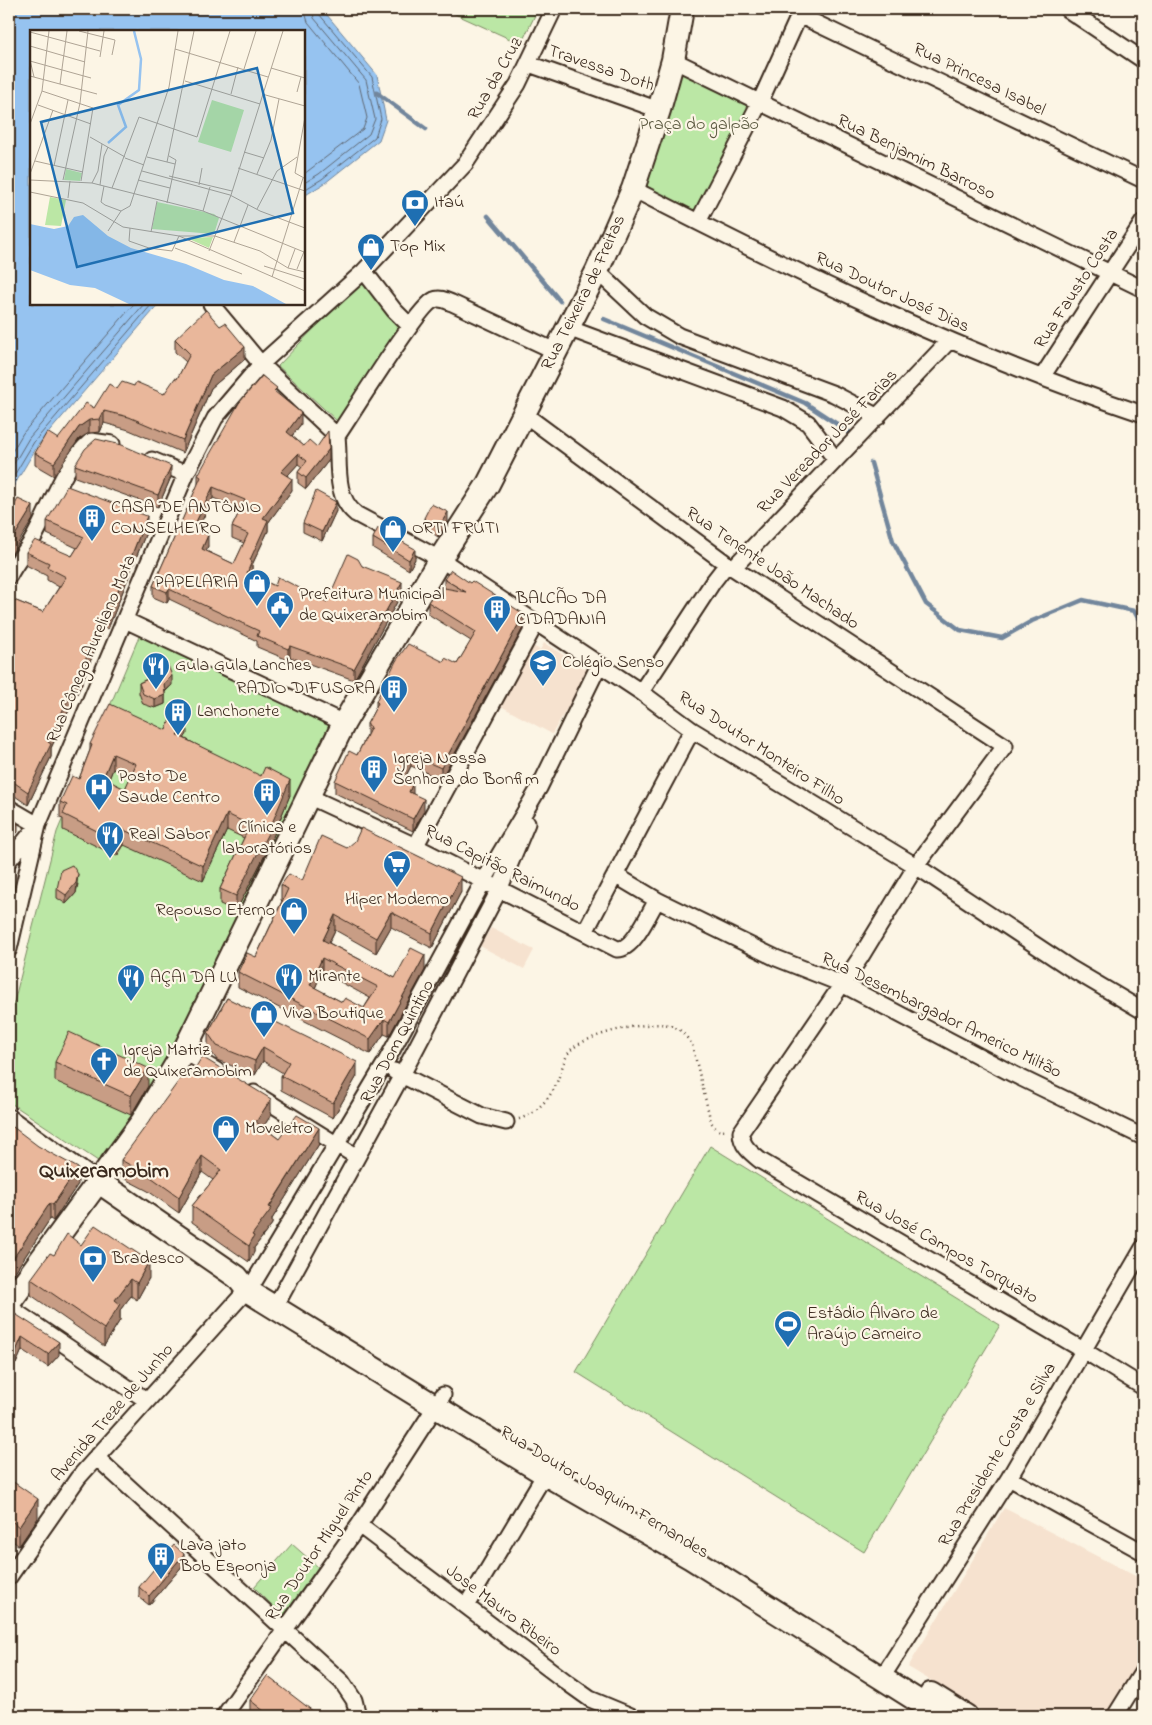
<svg xmlns="http://www.w3.org/2000/svg" width="1152" height="1725" font-family="'Indie Flower',sans-serif">
	<rect width="100%" height="100%" fill="#fcf5e5"/>
	<filter id="ink" filterUnits="userSpaceOnUse"><feTurbulence type="fractalNoise" baseFrequency=".02" numOctaves="2"/><feDisplacementMap in="SourceGraphic" scale="10" xChannelSelector="R" yChannelSelector="G"/><feConvolveMatrix kernelMatrix="1 2 1 2 8 2 1 2 1" color-interpolation-filters="sRGB"/></filter>
	<g filter="url(#ink)">
		<path fill="#f6e2cf" d="M544,643L589,671L552,734L497,704L531,645L540,650Z
			M491,928L534,950L524,969L480,946Z
			M1004,1508L1143,1580V1657L1107,1716H990L908,1667Z"/>
		<path fill="#bbe7a5" stroke="#7b8862" d="M444,9H538L521,44Z
			M677,68L751,105L697,218L639,184Z
			M360,280L394,313L400,328L394,349L337,421L278,366Z
			M141,632L334,726L138,1125L101,1163L9,1102V1022L57,832Z
			M710,1146L1000,1325L864,1552L576,1372Z
			M292,1544L318,1567L283,1616L254,1587Z"/>
		<path fill="#96c3f0" stroke="#72869c" d="M9,9H322L377,75L386,120L379,140L325,183L304,196V31H31V304H159L38,445L9,494Z"/>
		<g fill="none" stroke-linecap="round" stroke-linejoin="round">
			<path stroke="#5f6772" stroke-width="1" d="M304,174L363,129L367,118L359,84L308,22L304,9
				M304,183L319,174L369,134L375,119L366,80L314,18L312,9
				M304,190L322,179L375,137L381,119L372,77L319,14L318,9
				M9,457L23,433L134,304
				M9,472L29,438L144,304
				M9,484L34,442L152,304"/>
			<path stroke="#72869c" stroke-width="4.5" d="M377,93L426,129
				M488,216L560,301
				M604,319L805,403L849,432
				M871,463L893,541L926,604L960,630L1002,638L1032,621L1083,600L1134,611L1143,627"/>
			<g stroke="#3b2a1e" stroke-width="19">
				<path id="street" d="M1067,9L1143,60
					M799,15L1143,180
					M673,60L1143,289
					M529,64L659,110
					M633,189C798,274 967,355 1143,414
					M698,222L760,102L802,9
					M364,271L394,310L410,326
					M597,271L645,316L679,336L834,394L878,417
					M211,304L261,364L337,436C340,462 333,496 356,514L440,559L641,692L692,730L916,866L1070,968L1143,1011
					M568,328L783,408L808,423L836,460
					M1042,377L1143,222
					M524,414L727,564L1005,746L916,866L860,958L741,1132C741,1146 751,1153 761,1161L1083,1350L1143,1387
					M337,436C351,416 419,305 434,300C440,297 447,301 452,303L555,351
					M152,460L186,474
					M733,568L949,341
					M9,576C16,562 27,550 34,537C52,505 63,465 91,441L112,444
					M125,620L344,723
					M641,692L713,582L727,564
					M310,797L409,843L617,949C633,951 649,913 657,900
					M9,808L38,825L9,949
					M415,847L536,623
					M9,860L38,825L186,474L215,418L261,364L364,271L465,164L518,84L554,9
					M615,875L657,900L776,958L842,984L1013,1074L1143,1137
					M585,932L692,730
					M184,1051L217,1071
					M394,1071L482,1116L506,1122
					M254,1093L357,1157
					M9,1117L99,1182
					M9,1307L146,1400
					M275,1307L402,1075L499,890L527,823
					M96,1457L342,1682L354,1700L358,1716
					M1009,1478L1143,1552
					M359,1525L569,1684L590,1699L631,1716
					M9,1577L78,1478L254,1282L384,1065L483,882L539,788L599,665
					M466,1606L545,1474
					M881,1679L1009,1478L1143,1248
					M224,1716L359,1525L443,1395
					M1115,1716L1143,1671"/>
			</g>
			<g stroke="#3b2a1e" stroke-width="26">
				<g id="secondary">
					<path d="M99,1182L237,1277L248,1291L545,1474L691,1558L942,1716"/>
					<path id="s1" d="M9,1303L142,1122L184,1051L344,723L440,559L488,484L597,271L633,189L659,110L673,60L682,9"/>
					<path d="M931,1694L966,1716"/>
				</g>
			</g>
			<path stroke="#3b2a1e" stroke-width="2.5" stroke-dasharray="1 4" stroke-linecap="butt" d="M519,1119C536,1114 553,1096 558,1079C562,1070 564,1058 570,1051C585,1034 652,1019 673,1026C681,1029 687,1038 692,1044L711,1122L717,1130L727,1131"/>
			<use href="#street" stroke="#fcf5e5" stroke-width="15"/>
			<use href="#secondary" stroke="#fcf5e5" stroke-width="22"/>
		</g>
		<path fill="#c89d85" stroke="#3b2a1e" fill-rule="evenodd" d="M175,339L245,359L211,388L183,453L129,430L104,423L100,432L89,433L79,439L54,476L35,465V453L58,439L94,408L117,389L134,386L164,394L177,379L186,362L175,352Z
			M277,394L301,424L292,436L304,446L329,460L306,489L298,483V472L302,467L298,464L287,476L292,490L268,523V531L252,565V572L251,575L275,586L327,602L362,566L402,593L354,680L290,657L288,660L257,647V641L169,599L167,603L153,597V586L198,485V475ZM213,498L241,509L232,527V538L244,543L234,564L206,551L208,546L197,530Z
			M75,465L171,477L158,507L75,477Z
			M336,511L322,541L303,532V523Z
			M424,518L448,522L438,537L424,527Z
			M47,521L147,530L108,629L103,628L82,683L51,748V757L28,805L9,792V598L43,612L59,587L47,580V576L26,565V552L72,556L77,548L47,534Z
			M373,538L415,559L409,570L373,548Z
			M444,579L524,626L441,779L411,766L405,778L413,794L424,811L413,831L335,793V781L357,755L367,735V724L376,707V701L444,662L457,664L471,641L428,614V602L444,588Z
			M146,668L172,685L165,692V704L155,708L143,704L139,693V683L147,679Z
			M166,730L187,734L184,738L290,795L268,849L236,911L220,904V889L244,838L227,830L203,881L124,845L117,856L63,830V819L60,818V802L79,779L90,750V744ZM113,769L131,777L125,789L108,781Z
			M347,848L461,892L432,948L391,927L376,953L335,930L329,943L395,978L425,970L389,1036L384,1034L370,1054L238,987V972L256,957L282,901L281,900V885L302,881ZM322,972L370,998L364,1008L342,1002L315,988Z
			M78,884L76,893L66,904L57,898V889Z
			M227,998L357,1076L333,1118L281,1090V1076L283,1073L263,1061L255,1075L217,1060L208,1047V1033Z
			M55,1062L148,1086L131,1115L55,1081Z
			M191,1075L271,1115L263,1127L279,1139L319,1144L272,1219V1224L254,1248V1252L249,1262L192,1222V1206L213,1180L202,1172L179,1213L148,1191L121,1177V1160Z
			M9,1124L78,1184L53,1221L50,1219L10,1279L9,1278Z
			M81,1245L149,1278L137,1300L131,1296L120,1310V1320L104,1346L31,1295V1279L54,1255Z
			M9,1310L59,1355L48,1367L22,1350L16,1364L9,1359Z
			M9,1479L38,1518L19,1546L9,1538Z
			M184,1564L149,1605L139,1597V1587Z
			M250,1700L318,1716H253L250,1714Z"/>
		<path fill="#a3806c" stroke="#3b2a1e" d="M245,347V359L211,388L183,453V440L211,375Z
			M104,411V423L100,432V419Z
			M301,413V424L287,442V432Z
			M89,420V433L79,439L54,476V463L79,427Z
			M329,449V460L306,489V478Z
			M298,454V464L281,483V472Z
			M171,466V477L158,507V495Z
			M292,479V490L268,523V531L252,565V572L247,584V573L250,560L263,518Z
			M213,487V498L193,539V528Z
			M336,502V511L322,541V532Z
			M33,506V519L9,558V545Z
			M448,512V522L438,537V528Z
			M147,516V530L108,629V616Z
			M208,535V546L202,560V549Z
			M415,549V559L409,570V560Z
			M402,582V593L354,680V669Z
			M169,589V599L167,603V592Z
			M103,614V628L82,683L51,748V757L28,805V792L48,742Z
			M524,614V626L441,779V768Z
			M290,646V657L288,660V649Z
			M172,676V685L164,692V683Z
			M165,695V704L155,708V699Z
			M187,719V734L177,750V735Z
			M113,754V769L103,794V778Z
			M411,755V766L400,787V776Z
			M290,780V795L268,849L236,911V896Z
			M413,782V794L409,792Z
			M424,799V811L413,831V819Z
			M227,814V830L203,881V866Z
			M18,823V832L9,841V832Z
			M124,830V845L117,856V841Z
			M78,874L76,893L66,904V895Z
			M461,877V892L432,948V933Z
			M391,912V927L376,953V938Z
			M335,915V930L323,954V940Z
			M425,955V970L389,1036V1022Z
			M322,958V972L310,1000V985Z
			M384,1019V1034L370,1054V1039Z
			M263,1047V1061L255,1075V1061Z
			M357,1062V1076L333,1118V1103Z
			M148,1068V1086L131,1115V1096Z
			M271,1099V1115L256,1138V1122Z
			M319,1128V1144L272,1219V1224L254,1248V1252L249,1262V1246L252,1235Z
			M202,1156V1172L179,1213V1197Z
			M78,1168V1184L53,1221V1205Z
			M50,1203V1219L10,1279V1263Z
			M149,1261V1278L137,1300V1283Z
			M131,1279V1296L120,1310V1320L104,1346V1329L115,1300Z
			M22,1337V1350L16,1364V1351Z
			M59,1342V1355L48,1367V1354Z
			M38,1499V1518L19,1546V1527Z
			M184,1554V1564L149,1605V1596Z"/>
		<path fill="#e9b79b" stroke="#3b2a1e" fill-rule="evenodd" d="M206,310L220,326L225,323L245,347L211,375L183,440L129,417L104,411L100,419L89,420L79,427L54,463L35,453L47,432L58,439L86,403L94,408L109,384L117,389L122,382L134,386L136,382L164,394L175,378L177,379L190,354L175,339Z
			M262,376L277,388L274,391L301,413L287,432L304,446L309,440L317,447L328,431L329,449L306,478L298,472L307,461L298,454L281,472L292,479L263,518L268,520L250,560L252,561L247,573L275,586L278,577L327,602L348,554L358,559L362,566L402,582L354,669L290,646L288,649L257,636L259,631L169,589L167,592L153,586L201,477L198,475L239,403ZM213,487L245,500L232,527L248,534L234,564L202,549L208,535L193,528Z
			M96,439L122,445L171,466L158,495L75,465L85,449Z
			M67,486L147,516L108,616L103,614L82,669L48,742L51,744L28,792L9,779V598L43,612L66,577L47,567L49,563L26,552L35,540L72,556L84,537L47,521Z
			M316,491L336,502L322,532L303,523Z
			M18,499L33,506L9,545V515Z
			M431,504L448,512L438,528L424,518Z
			M378,528L415,549L409,560L373,538Z
			M451,570L470,583L472,581L524,614L441,768L411,755L400,776L413,782L409,792L424,799L413,819L335,781L349,751L357,755L371,727L367,724L378,703L376,701L396,661L408,644L444,662L445,658L457,664L476,632L428,602L439,587L466,592L444,579Z
			M157,661L168,665L172,676L164,683L165,695L155,699L143,694L139,683L150,678L146,668Z
			M110,704L166,730L172,714L180,712L187,719L177,735L261,776L265,767L290,780L268,833L236,896L220,889L250,825L227,814L203,866L124,830L117,841L63,814L67,805L60,802L72,776L79,779L92,745L90,744ZM113,754L136,764L125,789L103,778Z
			M9,813L18,823L9,832Z
			M361,828L461,877L432,933L391,912L376,938L335,915L323,940L395,978L411,948L425,955L389,1022L384,1019L370,1039L238,972L247,953L256,957L288,889L281,885L289,874L302,881L321,836L347,848L355,841ZM322,958L378,987L364,1008L345,998L342,1002L310,985Z
			M72,865L78,874L76,883L66,895L57,889L61,870Z
			M227,998L357,1062L333,1103L281,1076L289,1062L263,1047L255,1061L217,1046L208,1033Z
			M69,1032L148,1068L131,1096L55,1062Z
			M202,1057L271,1099L256,1122L279,1139L297,1115L319,1128L269,1207L272,1208L252,1235L254,1236L249,1246L192,1206L221,1170L202,1156L179,1197L148,1175L121,1160L186,1071L191,1075Z
			M9,1124L38,1146L78,1168L53,1205L50,1203L10,1263L9,1262Z
			M95,1225L149,1261L137,1283L131,1279L115,1300L120,1304L104,1329L31,1279L50,1253L54,1255L67,1234L81,1245Z
			M9,1310L59,1342L48,1354L22,1337L16,1351L9,1346Z
			M9,1479L38,1499L19,1527L9,1519Z
			M174,1545L184,1554L149,1596L139,1587Z
			M267,1676L318,1715L317,1716H270L250,1700Z"/>
	</g>
	<defs>
		<g id="bank-pin" transform="scale(1.4375)"><path d="M0 17L-7.5 6A9.5 9.5 0 1 1 7.5 6Z" fill="#1f6fb2" stroke="#fcf5e5"/><path d="M-6-4H6V4H-6ZM0-2.3a2.3 2.3 0 1 0 0 4.6a2.3 2.3 0 1 0 0-4.6Z" fill="#fff"/></g>
		<g id="shop-pin" transform="scale(1.4375)"><path d="M0 17L-7.5 6A9.5 9.5 0 1 1 7.5 6Z" fill="#1f6fb2" stroke="#fcf5e5"/><path d="M-5-2.5h2.3a2.7 3.5 0 0 1 5.4 0H5L5.5 6h-11ZM-1.5-2.5h3a1.5 2.3 0 0 0-3 0Z" fill="#fff"/></g>
		<g id="building-pin" transform="scale(1.4375)"><path d="M0 17L-7.5 6A9.5 9.5 0 1 1 7.5 6Z" fill="#1f6fb2" stroke="#fcf5e5"/><path d="M-4-6H4V6H1V3H-1V6H-4ZM-2.5-4.3h1.7v1.8h-1.7ZM.8-4.3h1.7v1.8H.8ZM-2.5-1h1.7V.8h-1.7ZM.8-1h1.7V.8H.8Z" fill="#fff"/></g>
		<g id="civic-pin" transform="scale(1.4375)"><path d="M0 17L-7.5 6A9.5 9.5 0 1 1 7.5 6Z" fill="#1f6fb2" stroke="#fcf5e5"/><path d="M-.6-6.5H3V-4.5H.6V-3L4-1V1h2V6H-6V1h2V-1L-.6-3ZM-1.2 2.5V6h2.4V2.5Z" fill="#fff"/></g>
		<g id="school-pin" transform="scale(1.4375)"><path d="M0 17L-7.5 6A9.5 9.5 0 1 1 7.5 6Z" fill="#1f6fb2" stroke="#fcf5e5"/><path d="M0-5L7-2L0 1L-7-2ZM-4 1L0 2.5L4 1V4Q0 6-4 4Z" fill="#fff"/></g>
		<g id="restaurant-pin" transform="scale(1.4375)"><path d="M0 17L-7.5 6A9.5 9.5 0 1 1 7.5 6Z" fill="#1f6fb2" stroke="#fcf5e5"/><path d="M-5-6h1v4h1v-4h1v4h1v-4h1v5L-1.5 .5V6h-2V.5L-5-1ZM5-6V6H3V1.5H1.5Q1.5-4 5-6Z" fill="#fff"/></g>
		<g id="hospital-pin" transform="scale(1.4375)"><path d="M0 17L-7.5 6A9.5 9.5 0 1 1 7.5 6Z" fill="#1f6fb2" stroke="#fcf5e5"/><path d="M-5-5h3v3.5h4V-5h3V5h-3V1.5h-4V5h-3Z" fill="#fff"/></g>
		<g id="supermarket-pin" transform="scale(1.4375)"><path d="M0 17L-7.5 6A9.5 9.5 0 1 1 7.5 6Z" fill="#1f6fb2" stroke="#fcf5e5"/><path d="M-6-5.5h2.5l.6 2H6L4.5 2H-2.5L-4.4-4H-6ZM-1.5 3.2a1.3 1.3 0 1 0 .1 0ZM3 3.2a1.3 1.3 0 1 0 .1 0Z" fill="#fff"/></g>
		<g id="church-pin" transform="scale(1.4375)"><path d="M0 17L-7.5 6A9.5 9.5 0 1 1 7.5 6Z" fill="#1f6fb2" stroke="#fcf5e5"/><path d="M-1.2-6h2.4v3.5h3.3v2.4h-3.3V6h-2.4V-.1h-3.3v-2.4h3.3Z" fill="#fff"/></g>
		<g id="stadium-pin" transform="scale(1.4375)"><path d="M0 17L-7.5 6A9.5 9.5 0 1 1 7.5 6Z" fill="#1f6fb2" stroke="#fcf5e5"/><path d="M0-5a6.5 5 0 1 0 0 10a6.5 5 0 1 0 0-10ZM-3.5-1.8h7v3.6h-7Z" fill="#fff"/></g>
	</defs>
	<g fill-rule="evenodd">
		<use href="#bank-pin" x="415" y="203"/>
		<use href="#shop-pin" x="371" y="247"/>
		<use href="#building-pin" x="92" y="518"/>
		<use href="#shop-pin" x="393" y="529"/>
		<use href="#shop-pin" x="257" y="583"/>
		<use href="#civic-pin" x="280" y="605"/>
		<use href="#building-pin" x="497" y="609"/>
		<use href="#school-pin" x="543" y="663"/>
		<use href="#restaurant-pin" x="156" y="666"/>
		<use href="#building-pin" x="394" y="689"/>
		<use href="#building-pin" x="178" y="712"/>
		<use href="#building-pin" x="374" y="769"/>
		<use href="#hospital-pin" x="99" y="787"/>
		<use href="#building-pin" x="267" y="792"/>
		<use href="#restaurant-pin" x="110" y="835"/>
		<use href="#supermarket-pin" x="397" y="864"/>
		<use href="#shop-pin" x="294" y="911"/>
		<use href="#restaurant-pin" x="289" y="977"/>
		<use href="#restaurant-pin" x="131" y="978"/>
		<use href="#shop-pin" x="264" y="1014"/>
		<use href="#church-pin" x="104" y="1061"/>
		<use href="#shop-pin" x="226" y="1129"/>
		<use href="#bank-pin" x="93" y="1259"/>
		<use href="#stadium-pin" x="788" y="1324"/>
		<use href="#building-pin" x="161" y="1556"/>
	</g>
	<g text-anchor="middle" dominant-baseline="central" stroke-width="4.5" stroke-linejoin="round" paint-order="stroke">
		<g font-size="18" fill="#3b2a1e" stroke="#fcf5e5">
			<text transform="translate(601 69) rotate(19)">Travessa Doth</text>
			<text transform="translate(496 79) rotate(-60)">Rua da Cruz</text>
			<text transform="translate(979 80) rotate(26)">Rua Princesa Isabel</text>
			<text transform="translate(916 158) rotate(26)">Rua Benjamim Barroso</text>
			<text transform="translate(1077 289) rotate(-57)">Rua Fausto Costa</text>
			<text stroke="none"><textPath href="#s1" startOffset="1165">Rua Teixeira de Freitas</textPath></text>
			<text transform="translate(892 293) rotate(25)">Rua Doutor José Dias</text>
			<text transform="translate(828 442) rotate(-46)">Rua Vereador José Farias</text>
			<text transform="translate(772 569) rotate(34)">Rua Tenente João Machado</text>
			<text transform="translate(92 649) rotate(-67)">Rua Cônego Aureliano Mota</text>
			<text transform="translate(761 749) rotate(33)">Rua Doutor Monteiro Filho</text>
			<text transform="translate(502 869) rotate(27)">Rua Capitão Raimundo</text>
			<text transform="translate(941 1016) rotate(26)">Rua Desembargador Americo Miltão</text>
			<text transform="translate(398 1042) rotate(-62)">Rua Dom Quintino</text>
			<text transform="translate(946 1248) rotate(30)">Rua José Campos Torquato</text>
			<text transform="translate(113 1413) rotate(-49)">Avenida Treze de Junho</text>
			<text transform="translate(998 1455) rotate(-59)">Rua Presidente Costa e Silva</text>
			<text transform="translate(604 1493) rotate(31)">Rua Doutor Joaquim Fernandes</text>
			<text transform="translate(320 1546) rotate(-56)">Rua Doutor Miguel Pinto</text>
			<text transform="translate(503 1611) rotate(37)">Jose Mauro Ribeiro</text>
		</g>
		<g font-size="18" fill="#5b5940" stroke="#fcf5e5">
			<text x="699" y="125">Praça do galpão</text>
		</g>
		<g font-size="18" fill="#3b2a1e" stroke="#fcf5e5" text-anchor="start">
			<text x="434" y="203">Itaú</text>
			<text x="390" y="247">Top Mix</text>
			<text x="111" y="508">CASA DE ANTÔNIO<tspan x="111" dy="21">CONSELHEIRO</tspan></text>
			<text x="412" y="529">ORTI FRUTI</text>
			<text x="238" y="583" text-anchor="end">PAPELARIA</text>
			<text x="299" y="595">Prefeitura Municipal<tspan x="299" dy="21">de Quixeramobim</tspan></text>
			<text x="516" y="599">BALCÃO DA<tspan x="516" dy="21">CIDADANIA</tspan></text>
			<text x="562" y="663">Colégio Senso</text>
			<text x="175" y="666">Gula Gula Lanches</text>
			<text x="375" y="689" text-anchor="end">RADIO DIFUSORA</text>
			<text x="197" y="712">Lanchonete</text>
			<text x="393" y="759">Igreja Nossa<tspan x="393" dy="21">Senhora do Bonfim</tspan></text>
			<text x="118" y="777">Posto De<tspan x="118" dy="21">Saude Centro</tspan></text>
			<text x="267" y="828" text-anchor="middle">Clínica e<tspan x="267" dy="21">laboratórios</tspan></text>
			<text x="129" y="835">Real Sabor</text>
			<text x="397" y="900" text-anchor="middle">Hiper Moderno</text>
			<text x="275" y="911" text-anchor="end">Repouso Eterno</text>
			<text x="308" y="977">Mirante</text>
			<text x="150" y="978">AÇAI DA LU</text>
			<text x="283" y="1014">Viva Boutique</text>
			<text x="123" y="1051">Igreja Matriz<tspan x="123" dy="21">de Quixeramobim</tspan></text>
			<text x="245" y="1129">Moveletro</text>
			<text x="112" y="1259">Bradesco</text>
			<text x="807" y="1314">Estádio Álvaro de<tspan x="807" dy="21">Araújo Carneiro</tspan></text>
			<text x="180" y="1546">Lava jato<tspan x="180" dy="21">Bob Esponja</tspan></text>
		</g>
		<g font-size="22" font-weight="bold" fill="#3b2a1e" stroke="#fcf5e5">
			<text x="104" y="1172">Quixeramobim</text>
		</g>
	</g>
	<g transform="translate(30 30)">
		<rect width="275" height="275" fill="#fcf5e5"/>
		<path d="M182,70L214,80L201,122L168,112ZM36,139L52,143L50,151L34,150ZM20,167L36,170L31,196L15,195ZM127,172L184,184L189,188L184,204L122,199ZM183,207L179,218L157,208Z" fill="#bbe7a5"/>
		<path d="M53,185L78,206L101,218L156,234L194,250L223,256L256,274H99L65,258L40,255L0,240V194L24,199L38,196L44,187Z" fill="#96c3f0"/>
		<path fill="none" stroke="#96c3f0" stroke-width="2.5" d="M78,113L96,97L88,75L109,60L111,29L104,1"/>
		<path fill="none" stroke="#afa495" stroke-width="1" d="M49,1L85,10L82,25M0,2L70,21M0,16L55,32M145,19L238,47M70,27L74,1M0,30L4,47M0,31L61,48M241,38L275,48M214,39L226,1M0,46L67,64M155,51L230,74M30,54L37,1M12,61L63,78L51,151M267,62L271,47M201,64L208,37M232,64L275,76M8,75L61,94M0,94L12,61L19,1M60,107L95,127M214,122L234,128M117,127L145,134M95,128L114,135M5,131L53,142M137,132L164,1M24,136L38,70M208,138L275,161M112,141L200,165L230,181L275,198M0,144L23,80M227,144L241,110L249,69M139,146L202,161M274,148L265,143L275,87M0,150L62,153L173,181L274,222M33,150L50,73L58,1M108,150L140,158M62,153L68,141L72,114M70,155L74,126L78,117M169,155L172,138M74,156L71,172L75,175M82,158L109,87L167,107L200,1M0,162L53,173L93,197L149,206L275,261M38,168L40,151M137,173L146,130L139,126M75,175L91,181M227,179L247,141L267,127M173,181L180,157M100,198L99,211L119,218L142,221L149,206H185L230,221L258,238L275,242M78,201L91,181L100,176L139,57L148,1M121,202L127,171M204,212L218,175M145,218L212,244M179,221L201,165L253,1M234,236L275,249M258,238L265,219M267,239L275,219M242,247L273,148"/>
		<path fill="#1f6fb2" fill-opacity="0.15" stroke="#1f6fb2" stroke-width="2.5" d="M227,38L263,183L47,237L11,92Z"/>
		<rect width="275" height="275" fill="none" stroke="#3b2a1e" stroke-width="2.5"/>
	</g>
	<rect width="1152" height="1725" fill="none" stroke="#fcf5e5" stroke-width="30"/>
	<rect x="15" y="15" width="1122" height="1695" fill="none" stroke="#3b2a1e" stroke-width="2" filter="url(#ink)"/>
</svg>
